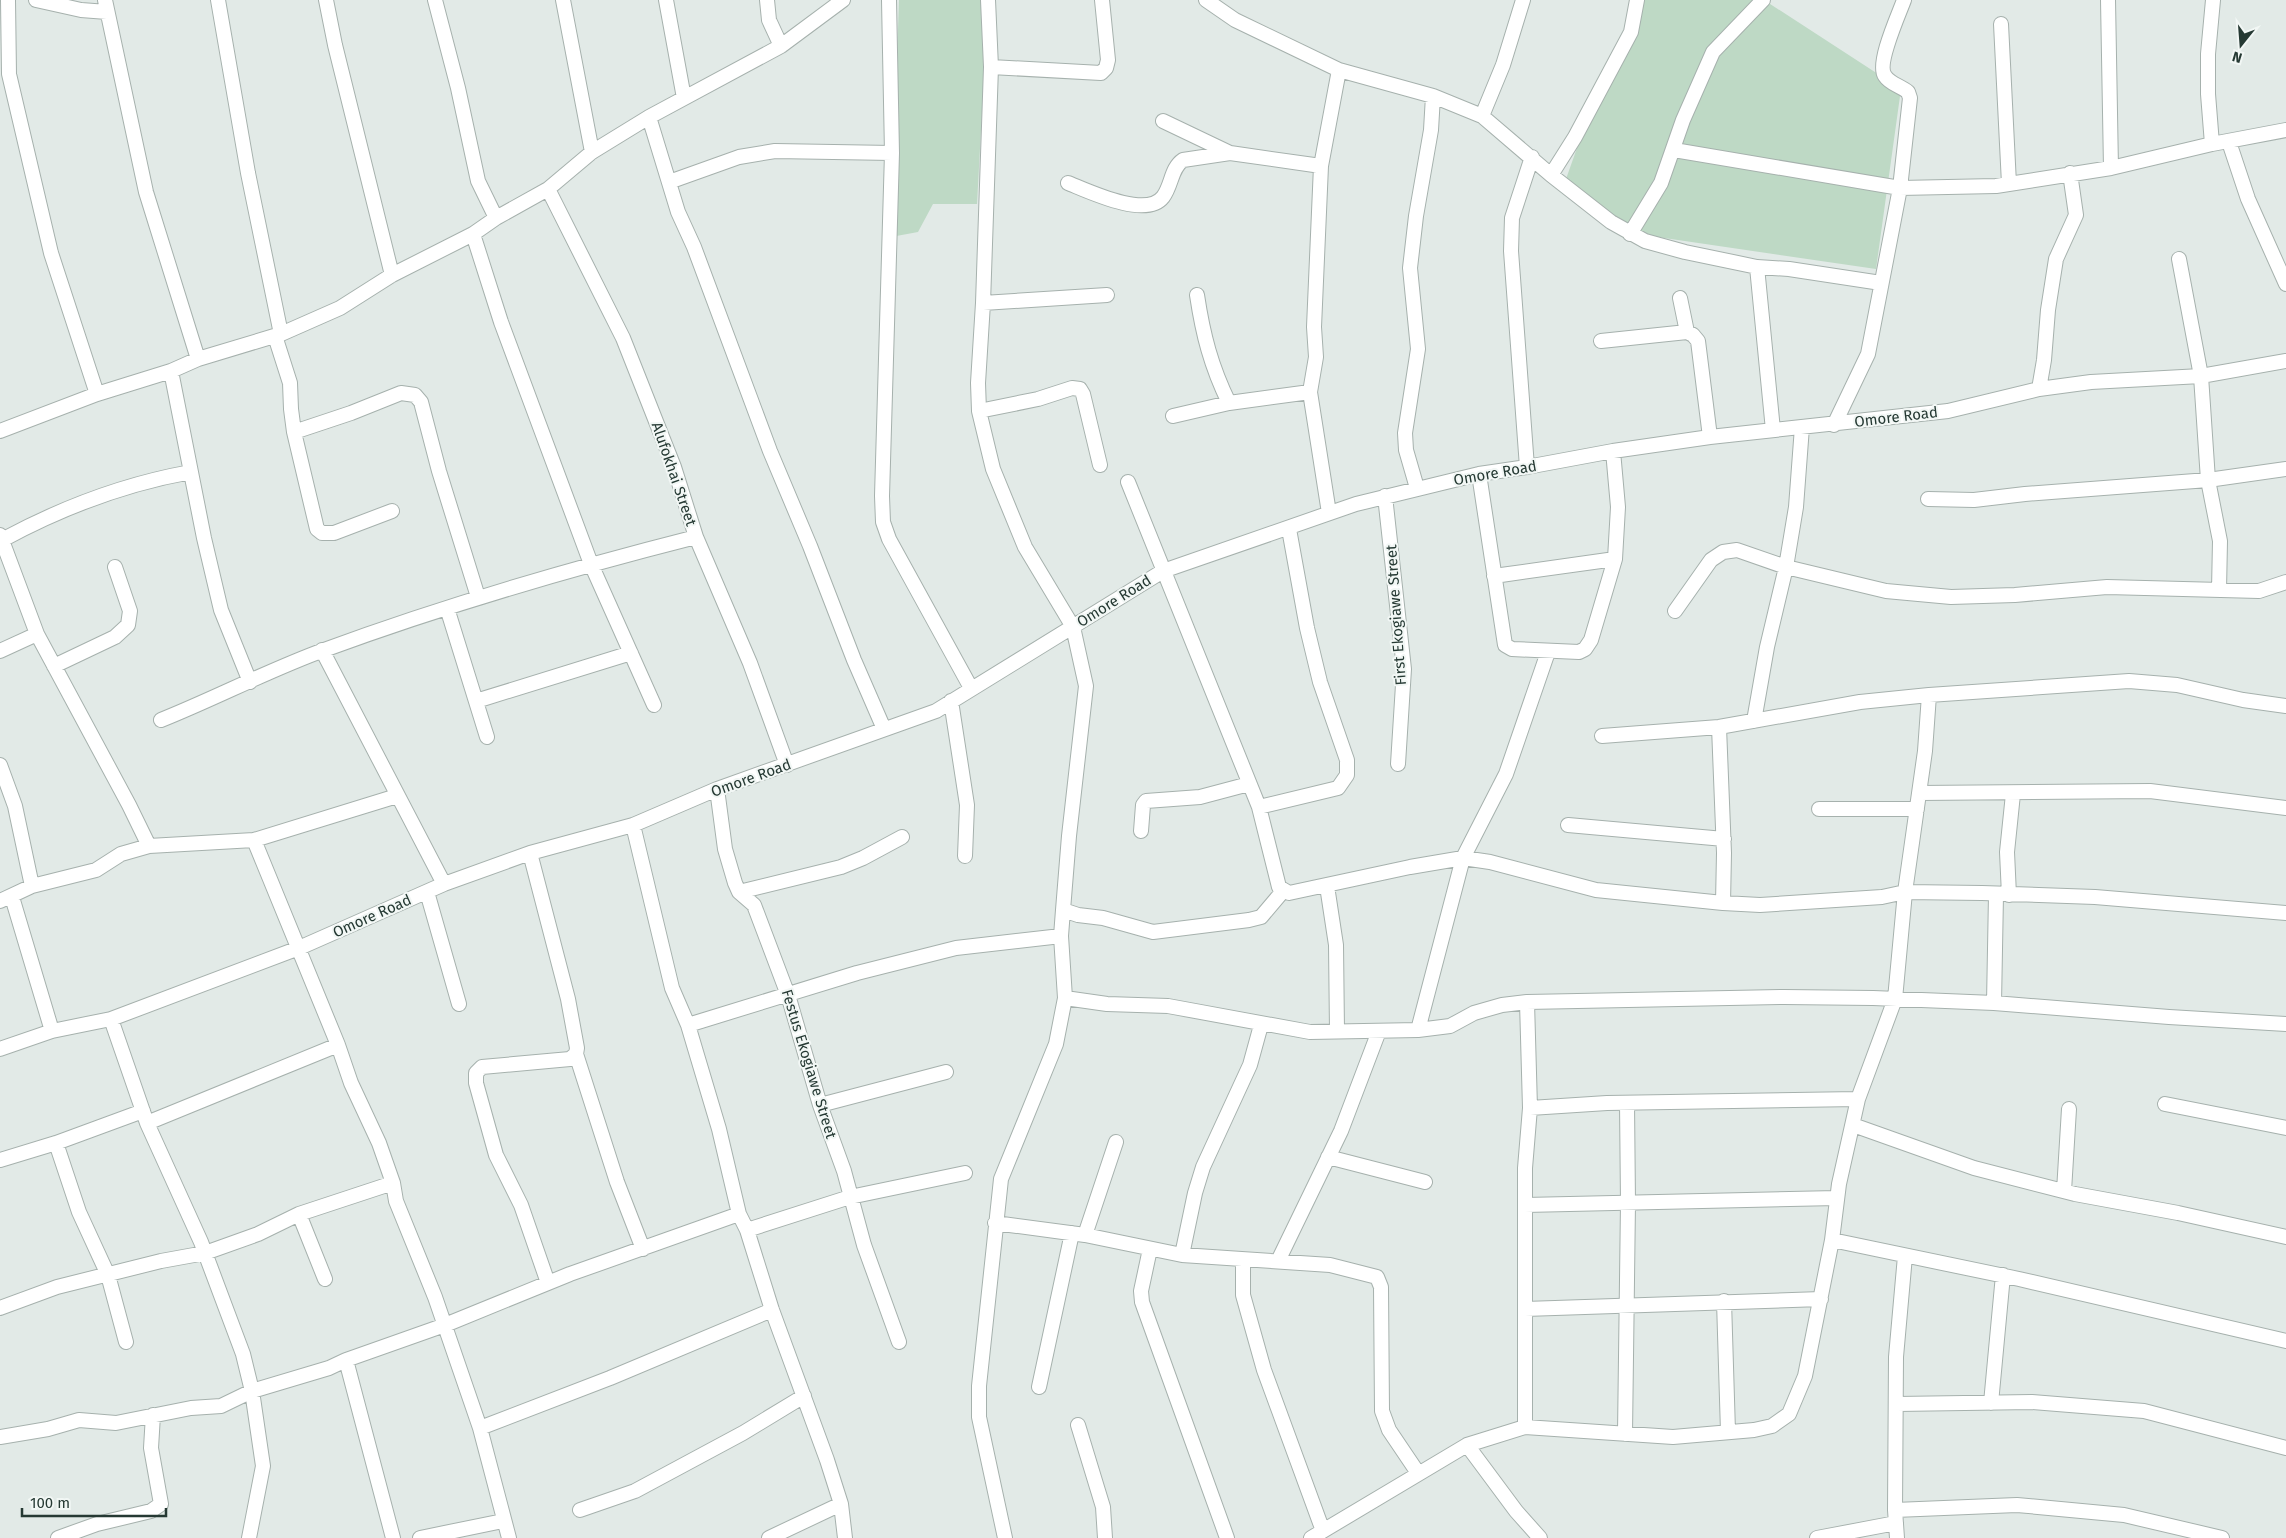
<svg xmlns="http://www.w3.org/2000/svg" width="2286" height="1538" font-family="'Fira Sans',sans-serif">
	<rect width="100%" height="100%" fill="#e2eae7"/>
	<path fill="#bed9c5" d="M899,0H988L977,204H933L918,232L891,237Z
		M1636,0H1764L1901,89L1876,269L1637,234L1566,179L1577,148L1629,32Z"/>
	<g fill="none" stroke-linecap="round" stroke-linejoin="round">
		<g stroke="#a6b1ad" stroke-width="16">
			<path id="minor" d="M8,0L9,74L51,253L97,394
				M36,0L81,10L107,12
				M105,0L146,192L198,359
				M218,0L248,173L281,334
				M326,0L335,45L392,275
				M435,0L458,88L478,181L496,218
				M563,0L592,152
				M666,0L684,98
				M767,0L769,20L781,46
				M889,0L892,153L882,496L883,522L889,539L971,688
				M988,0L991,67L983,303L978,383L979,411L993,469L1025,547L1073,627L1086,686L1069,836L1063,910L1061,936L1065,998L1056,1044L1001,1179L979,1386V1417L1005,1538
				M1206,0L1235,20L1339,70L1433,96L1482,116L1551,175L1611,222L1645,241L1685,252L1757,267L1789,269L1881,283
				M2108,0L2111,168
				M2001,24L2009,184
				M991,67L1101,73L1106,68L1108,60L1102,0
				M1482,116L1503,65L1523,0
				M649,117L678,212L694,247L770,451L810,546L854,660L884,729
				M1163,121L1230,153
				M2229,142L2248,199L2286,284
				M2212,144L2208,94V54L2213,0
				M1674,150L1900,188L1996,186L2111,168L2212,144L2286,130
				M1551,175L1575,137L1631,32L1637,0
				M669,182L739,157L775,151L892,153
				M1068,183C1088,191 1146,219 1163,197C1172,185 1171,168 1183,160L1230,153L1321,166
				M548,189L623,338L674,467L696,537L750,663L787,765
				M473,234L501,322L591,564L654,705
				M1630,234L1661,183L1683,120L1713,52L1763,0
				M2179,259L2201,376L2208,480L2220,541L2219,590
				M1757,267L1773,430
				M1197,295C1203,335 1211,366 1229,403
				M1680,298L1687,332
				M983,303L1107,295
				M275,336L290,383L291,409L294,432L317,529L322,533H334L392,511
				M1601,341L1687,332L1693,335L1698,341L1710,437
				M171,371L204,538L221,610L250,682
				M2039,389L2044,360L2048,310L2056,259L2076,215L2070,173
				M979,411L1038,399L1072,388L1080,389L1083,394L1100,465
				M1173,416L1229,403L1310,392
				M1834,425L1868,354L1900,188L1910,98L1908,92C1901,86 1890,84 1885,76C1876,64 1899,14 1904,0
				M0,431L97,394L171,371L198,359L281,334L340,308L392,275L473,234L496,218L548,189L592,152L649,117L781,46L843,0
				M294,432L351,413L401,393L415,395L421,402L439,471L478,597
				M1527,467L1511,251L1512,218L1532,157
				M1479,474L1505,645L1512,649L1579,652L1585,649L1591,640L1615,559L1618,507L1613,451
				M1128,482L1259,807L1279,887L1289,893L1410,867L1463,858L1490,862L1596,890L1723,903L1760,905L1882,897L1905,892L1982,893L2095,897L2286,913
				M1417,488L1406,450L1405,433L1418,349L1410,268L1416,216L1431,130L1433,96
				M1385,496L1404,669L1398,764
				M1928,499L1974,500L2025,494L2208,480L2286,469
				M1329,513L1310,392L1316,357L1314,327L1321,166L1339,70
				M0,535L37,634L129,805L149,846L121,854L96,870L32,886L0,901
				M2,540C61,508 124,484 191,472
				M1494,576L1615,559
				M447,608L487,737
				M1675,611L1711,560L1723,552L1737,550L1786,567L1886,591L1951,597L2015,595L2107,587L2259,591L2286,582
				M322,650L444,884
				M0,651L37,634
				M54,666L115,637L128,625L130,611L115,567
				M476,701L631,653
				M951,701L967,805L965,856
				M161,720C216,698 269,670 324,650C446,605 570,569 696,537
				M1754,721L1767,647L1786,567L1796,507L1802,427
				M1719,727L1724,853L1723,903
				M1602,736L1719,727L1860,702L1929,695L2129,681L2177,685L2243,700L2286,706
				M0,765L15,806L32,886
				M717,789L725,849L735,883L739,892L754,905L788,995L820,1105L844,1171L864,1245L899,1342
				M1919,793L2150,791L2286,808
				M1259,807L1338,788L1347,775V760L1320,682L1307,628L1289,529
				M1819,809H1917
				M633,825L672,988L688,1025L719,1129L739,1214L747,1230L772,1310L827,1460L841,1504L845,1538
				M1568,825L1724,839
				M1141,831L1143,805L1146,801L1200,797L1249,784
				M254,840L338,1045L351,1083L379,1143L393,1183L396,1201L435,1297L480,1428L509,1538
				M149,846L254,840L397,796
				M530,853L568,999L577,1048L576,1054L570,1059L482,1067L476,1073V1083L496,1155L521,1205L548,1283
				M1327,886L1336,945L1337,1031
				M427,892L459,1004
				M739,892L841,867L863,858L902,837
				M2009,895L2007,852L2013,794
				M12,897L52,1031
				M1063,910L1078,915L1103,918L1153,932L1249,920L1261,917L1283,891
				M1065,998L1107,1004L1168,1006L1310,1032L1418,1030L1450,1026L1474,1013L1502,1005L1527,1002L1784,997L1873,998L1994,1003L2169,1017L2286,1024
				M1994,1003L1996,895
				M111,1019L147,1123L201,1242L243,1354L252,1391L263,1466L249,1538
				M688,1025L857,973L956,948L1061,936
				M1418,1030L1463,858L1506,774L1548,652
				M0,1049L52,1031L111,1019L299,948L444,884L530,853L633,825L717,789L936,711L1163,571L1356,504L1479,474L1527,467L1613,451L1710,437L1948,411L2039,389L2091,382L2201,376L2286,361
				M576,1054L617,1182L643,1249
				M2165,1104L2286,1128
				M820,1105L946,1072
				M1530,1108L1607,1103L1858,1099
				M147,1123L338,1045
				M1853,1125L1974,1168L2075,1194L2178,1213L2286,1237
				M56,1143L79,1212L108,1275L126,1342
				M1328,1157L1425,1182
				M0,1160L56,1143L143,1111
				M2064,1191L2069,1109
				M1525,1205L1837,1198
				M299,1214L325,1279
				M995,1223L1085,1235L1182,1255L1330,1265L1377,1277L1381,1287L1382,1411L1389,1430L1418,1473
				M747,1230L850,1197L965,1173
				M1085,1235L1116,1142
				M1832,1240L2019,1279L2286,1341
				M1150,1249L1141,1291L1142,1302L1227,1538
				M1182,1255L1195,1193L1203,1167L1250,1065L1261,1025
				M1243,1260V1295L1264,1370L1323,1531
				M1278,1261L1341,1131L1379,1031
				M1724,1301L1728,1432
				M0,1308L57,1287L161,1261L205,1253L258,1234L299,1214L393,1183
				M1525,1309L1821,1299
				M346,1360L393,1538
				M1039,1387L1072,1233
				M1991,1403L2003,1275
				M1897,1404L2032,1402L2144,1411L2286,1448
				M1078,1425L1103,1507L1105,1538
				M1525,1427V1168L1530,1108L1527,1002
				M480,1428L610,1378L772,1310
				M1625,1434L1628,1203L1627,1103
				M0,1437L48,1429L79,1420L116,1423L191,1408L221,1406L252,1391L329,1368L346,1360L445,1325L570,1274L739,1214
				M1467,1445L1516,1511L1540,1538
				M580,1510L635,1491L743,1433L804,1396
				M1895,1510L2017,1505L2124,1515L2222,1538
				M58,1538L97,1524L151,1511L161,1504L151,1448L153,1415
				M420,1538L503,1521
				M769,1538L841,1504
				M1311,1538L1467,1445L1525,1427L1673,1437L1754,1430L1772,1426L1789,1414L1805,1376L1832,1240L1839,1184L1858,1099L1895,999L1905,892L1925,751L1929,695
				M1817,1538L1896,1523
				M1897,1538L1895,1510L1896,1357L1905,1256"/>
		</g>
		<use href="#minor" stroke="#fff" stroke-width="14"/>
	</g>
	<g text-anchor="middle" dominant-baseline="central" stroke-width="4" stroke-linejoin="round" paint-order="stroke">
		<g font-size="15" fill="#253933" stroke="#f2f7f5">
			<text transform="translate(1896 417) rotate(-7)">Omore Road</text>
			<text transform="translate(1495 473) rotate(-10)">Omore Road</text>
			<text transform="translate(674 474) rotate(71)">Alufokhai Street</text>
			<text transform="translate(1114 601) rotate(-32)">Omore Road</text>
			<text transform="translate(1396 615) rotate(-94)">First Ekogiawe Street</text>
			<text transform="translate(751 778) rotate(-20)">Omore Road</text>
			<text transform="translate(372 916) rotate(-24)">Omore Road</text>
			<text transform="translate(809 1064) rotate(73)">Festus Ekogiawe Street</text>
		</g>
	</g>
	<g transform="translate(2241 45) rotate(197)" stroke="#f2f7f5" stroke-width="4" paint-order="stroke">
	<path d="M0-4L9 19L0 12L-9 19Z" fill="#253933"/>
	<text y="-8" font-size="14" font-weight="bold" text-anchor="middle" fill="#253933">N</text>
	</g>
	<path d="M22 1508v8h144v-8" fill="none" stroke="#253933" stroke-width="2.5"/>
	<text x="30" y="1508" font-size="15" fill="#253933" stroke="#f2f7f5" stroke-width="4" paint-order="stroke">100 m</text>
</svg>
